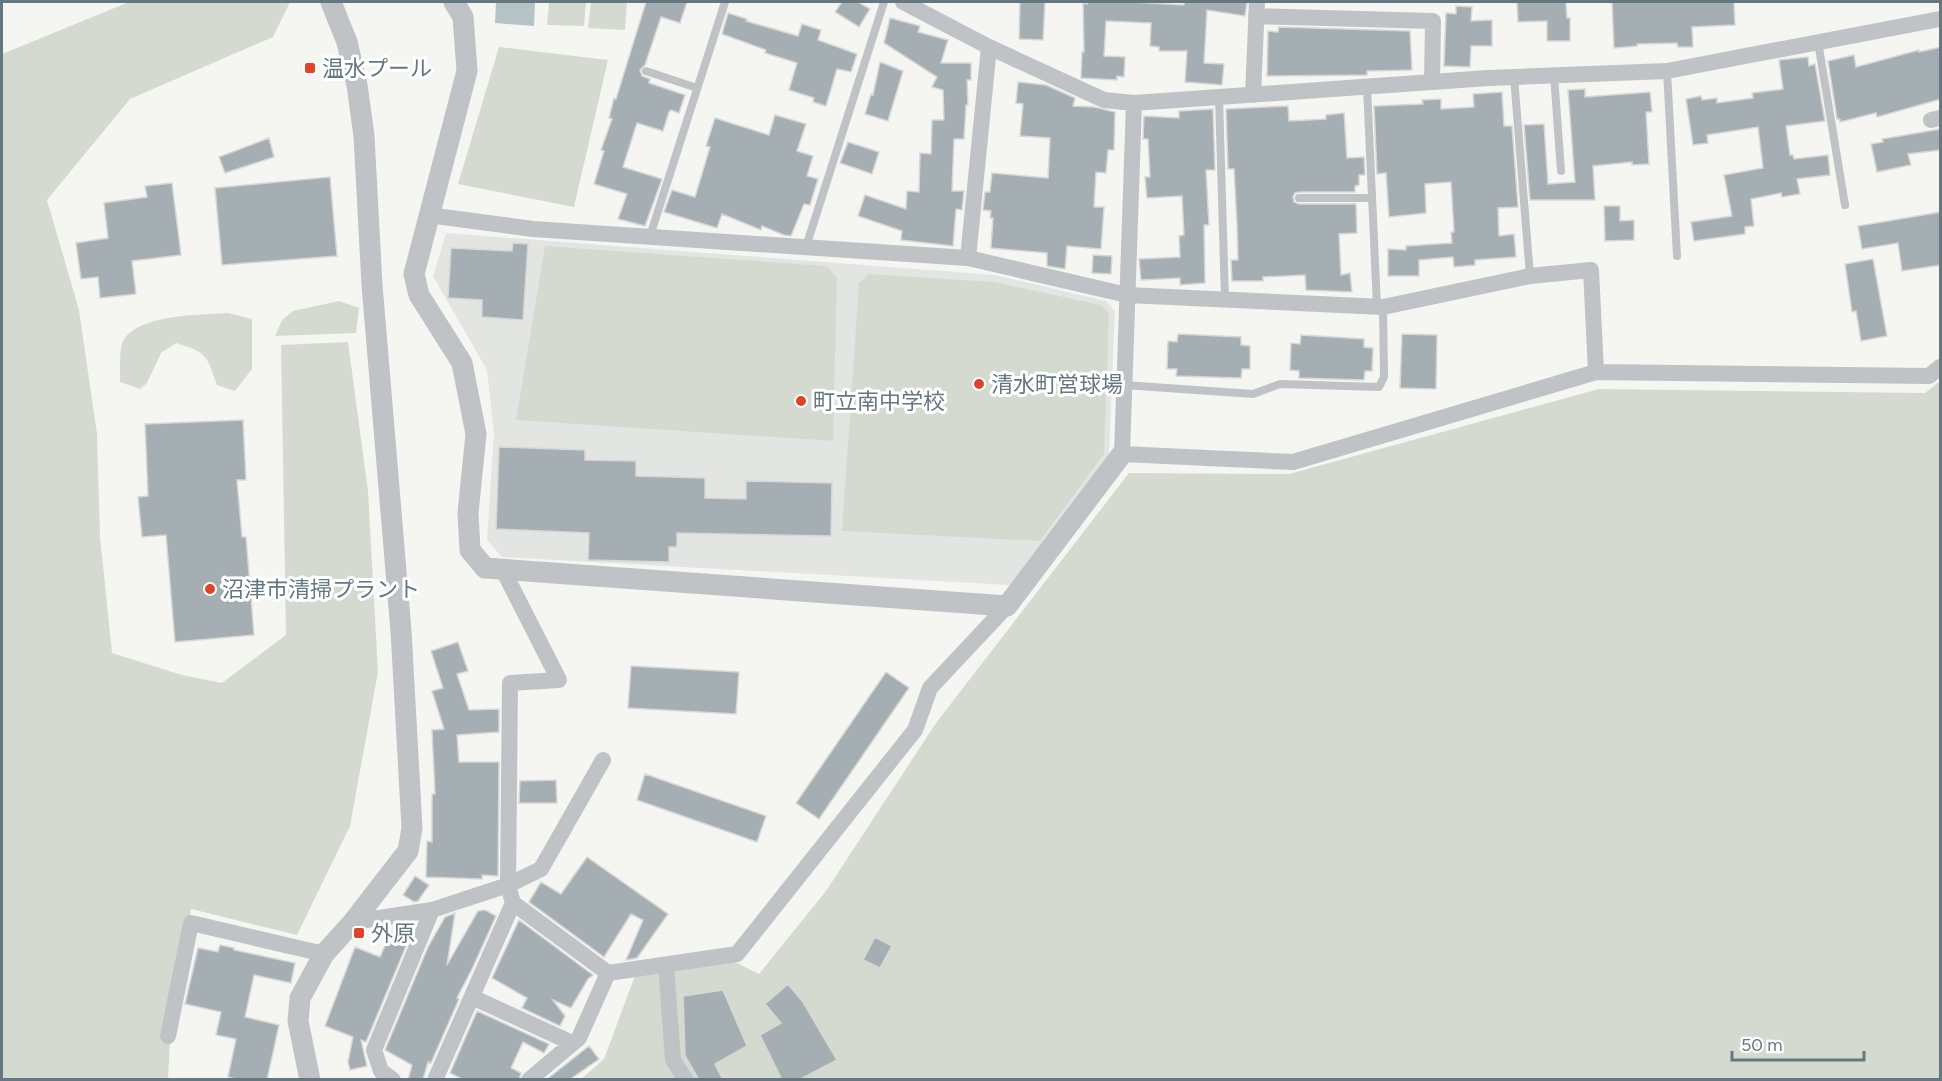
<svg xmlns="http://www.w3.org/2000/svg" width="1942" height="1081" font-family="Figtree,'Noto Sans JP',sans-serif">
	<rect width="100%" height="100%" fill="#f5f5f2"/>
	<path fill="#e3e5e3" d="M446,233L994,275L1106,301L1115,311L1109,455L1022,579L1009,585L502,557L487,540L494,433L487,370L433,276Z"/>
	<path fill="#d5dad1" d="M129,2H290L273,37L130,99L47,200L79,310L97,434L100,537L112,653L182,675L222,683L286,635L281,345L348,342L368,491L378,672L350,826L297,935L191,909L185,955L171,1022L168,1079H2V54Z
		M549,2H586L584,26L547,25Z
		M591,2H627L625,30L588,28Z
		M499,47L608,60L574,207L458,184Z
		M545,246L827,266L837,278L833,441L516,420Z
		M869,274L994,282L1101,305L1109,313L1104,454L1040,541L842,531L859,283Z
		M339,301L359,308L356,333L275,336L282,320L293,311Z
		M228,313L252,319V369L235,391L217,385C207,356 207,352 176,343L161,353L147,383L140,389L120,382C120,372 119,349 123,341C138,314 200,315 228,313Z
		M1940,381V1079L580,1080L604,1059L636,973L735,962L759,974L826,891L936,723L1129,473L1289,474L1599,389L1925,393Z"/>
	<path fill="#b5c3c6" d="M496,2H535L534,26L495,23Z"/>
	<path fill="#a5afb3" stroke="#d7d7d5" stroke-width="1.5" d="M646,2H687L680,23L661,17L645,65L640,70L642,76L650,79L649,83L685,95L679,113L671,110L669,112L663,131L637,123L623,167L662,179L645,226L618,219L627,194L594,184L604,151L601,150L612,119L609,118L614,98L616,99Z
		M842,2H858L870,9L859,27L835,12Z
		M1020,2H1045L1043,40L1019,39Z
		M1088,2H1131L1184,5V2H1247L1245,16L1207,10L1204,63L1224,64L1222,85L1185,82L1187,51H1159V47L1150,46L1151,23L1106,21L1104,56L1125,57L1124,77L1117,76V80L1081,78L1082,52H1084L1083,3L1087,4Z
		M1517,2H1566L1567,18H1570V41H1547V21L1518,22Z
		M1612,2H1734L1735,25L1692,27L1693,47H1678L1677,43L1637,44V46L1614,48Z
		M1456,6L1472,7L1471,21L1492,20V46H1471L1470,67L1444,66L1446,13L1456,14Z
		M728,13L747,19L746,21L798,36L802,24L821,30L818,40L857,54L851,72L837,69L826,106L813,102L814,98L789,90L797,63L765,53L766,50L722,34Z
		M890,18L920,26L918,32L948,40L941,63H971V80H967L968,105H966L964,139H954L952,191H964L962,210L956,209L953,246L901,240L902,231L858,216L865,195L906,209L907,191L919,192L920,153L931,154L932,120H944L943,90L932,87L937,77L884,43Z
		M1279,27L1410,31L1412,70L1367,71V75L1267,76L1268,31L1278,32Z
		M1941,47V99L1877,117L1876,113L1840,122V119H1837L1828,61L1854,55L1856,67L1919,50V52Z
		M1808,57L1809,66L1815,64L1825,121L1786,126L1790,155H1793L1794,159L1828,155L1830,175L1797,179L1800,194L1782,197L1781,193L1751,199L1754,226L1745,227V234L1694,241L1691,222L1732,216L1724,175L1763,168L1758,127L1707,135L1708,143L1693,145L1686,99L1701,96L1702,100L1717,98V103L1753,98L1752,93L1783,89L1779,60Z
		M880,62L903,71L888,121L865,114L871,94L873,95Z
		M1018,82L1046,85L1075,98L1073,106L1094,107L1115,112L1114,150H1108L1106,173L1096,172L1094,207H1104L1101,249L1067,246L1065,269L1047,266V253L991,248L993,218H990L991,211L983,210L985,192H990L992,173L1048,178L1050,138L1020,136L1023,104L1016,103Z
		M1585,89V97L1650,92L1652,112H1646L1649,164L1632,165V162L1593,166L1595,200H1530L1524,125L1544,124L1548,184L1575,182L1568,90Z
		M1502,92L1504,126H1512L1518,207L1498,208L1499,236L1514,234L1516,257L1475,260V265L1454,267L1453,257L1419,260V276H1388V249L1406,250V246L1452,243L1451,232H1454L1451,182L1425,184L1426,213L1389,217L1386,173L1377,174L1374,106L1423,104L1422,100L1441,99V109L1474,107L1473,94Z
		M1288,106L1289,121L1326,119V115L1344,113L1347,158L1364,157L1365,175H1359V185L1355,186V192H1299L1295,193L1293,197L1294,202L1299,204H1356L1357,233L1339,234L1341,275L1350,273L1352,292L1306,290L1305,275L1263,277V281H1232L1231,260H1238L1237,224L1234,169H1228L1226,109Z
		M1213,109L1215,170H1206L1209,225H1204L1205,283L1180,285V278L1141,280L1139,259L1180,257L1179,236L1184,235L1182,196L1147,198L1145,177H1150L1148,139H1143L1144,116L1179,118V111Z
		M775,115L806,124L797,151L813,156L807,176L818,179L810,205L804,204L791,236L784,235L762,226L761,230L722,214L717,228L664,212L672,190L695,197L710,147L706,146L715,118L769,135Z
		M1941,129V150L1908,154L1911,165L1877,172L1871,144L1883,142L1882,139Z
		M269,138L274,157L225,173L219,157Z
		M848,142L879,152L872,174L840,163Z
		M330,177L337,256L222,265L215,188Z
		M172,183L181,255L132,261L136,294L100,298L98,277L81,279L76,243L108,238L104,203L147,197L145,186Z
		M1604,206H1620V221L1634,220V240L1605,241Z
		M1941,212V265L1902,271L1898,243L1862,249L1858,226Z
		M513,243L528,244L523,320L482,317V300L448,298L451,248L512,251Z
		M1093,255L1112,256L1111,274L1092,273Z
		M1873,259L1887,336L1861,341L1856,311L1852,312L1845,264Z
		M1178,334L1241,337V345L1250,346V369H1242L1241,378L1176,376L1177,369H1167L1168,341L1177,342Z
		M1402,334L1437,335L1436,389L1400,388Z
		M1301,335L1364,339V347L1373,348L1372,371H1365L1364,380L1299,378V371L1290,370L1291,343L1300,344Z
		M243,420L246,480H237L242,537H246L254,635L175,642L166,535L142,537L138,497L148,496L145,424Z
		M499,447L585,450V460L636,461V476L705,478V498L746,499V481L832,483L831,536L677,533V547H669V562L588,560L589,533L496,529Z
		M458,642L468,671L457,674L469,710L499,709V732L457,735L459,762H499L498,876L482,875V879L426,877L427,841L432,842V794H435L432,730L444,729L432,691L443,688L431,651Z
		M631,666L739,672L736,714L628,708Z
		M886,672L909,688L819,819L796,803Z
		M645,774L766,816L757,842L637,800Z
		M556,780L557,803H519L520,781Z
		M587,857L668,914L637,958L626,960L643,920L631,914L604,957L529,902L541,882L561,894Z
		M415,876L429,885L418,901L414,902L403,895Z
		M485,910L496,916L473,967L457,998L459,999L431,1063L428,1062L423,1080H408L412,1065L385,1050L428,947L445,917L455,913L447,965L478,911Z
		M519,920L593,975L588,979L571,1008L553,1000L565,1016L560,1026L522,1008L527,998L492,978Z
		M391,932L409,939L366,1042L361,1040L367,1066L350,1070L348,1062L353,1037L325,1026L355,947L380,957Z
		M875,937L892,946L880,968L863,960Z
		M220,945L234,948V950L295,963L291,983L254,975L245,1017L279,1025L267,1080H239L228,1077L236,1039L216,1035L221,1012L185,1004L198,948L218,952Z
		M788,984L803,1002L837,1060L799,1080H782L760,1035L781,1023L765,1004Z
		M723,990L747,1046L715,1064L723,1080H699L685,1056L683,996Z
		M477,1011L549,1044L544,1053L523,1042L511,1068L521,1073L519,1080H464L450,1073Z
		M589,1046L599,1059L569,1080H546Z"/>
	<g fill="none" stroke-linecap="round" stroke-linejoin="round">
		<path stroke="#bfc3c6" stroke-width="8" d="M1818,42L1845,205
			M646,71L697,88
			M1667,71L1677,256
			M1554,75L1561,171
			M1514,77L1530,276
			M1367,87L1377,306
			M1219,97L1225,299
			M1299,198H1372
			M650,236L725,2
			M806,247L884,2
			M1124,385L1253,394L1280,384L1379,387L1384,377L1383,307"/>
		<path stroke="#bfc3c6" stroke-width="16" d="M903,2L989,47L1104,100L1134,103L1488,78L1667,71L1940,19
			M1256,16L1433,21L1432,82
			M1253,95L1257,2
			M1134,103L1122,454L1293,462L1596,372L1929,376L1940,367
			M1931,120L1940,118
			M428,215L533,229L968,258L1127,295L1383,307L1530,276L1591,270L1596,372
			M968,258L989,47
			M513,903L608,973
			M353,922L432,910L508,885L510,683L559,680L503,570
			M666,965L673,1060L686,1080
			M472,997L572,1043
			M168,1036L191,923L324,954
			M393,1080L381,1071L374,1050L432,910
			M435,1080L513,903L508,885L541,869L603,760
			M529,1080L579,1038L608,973L737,954L915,730L930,688L1007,606"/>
		<path stroke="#bfc3c6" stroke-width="21" d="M454,2L463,17L467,71L414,274L419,295L462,363L476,434L468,513L470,550L485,568L1007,606L1122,454
			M310,1080L298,1021L300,998L324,954L353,922L408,851L412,828L401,631L372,285L364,136L357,85L347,42L331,2"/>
	</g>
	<g fill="#e04327" stroke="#fff" stroke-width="2">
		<rect x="304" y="62" width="12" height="12" rx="3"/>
		<circle cx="979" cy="384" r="6"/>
		<circle cx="801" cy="401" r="6"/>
		<circle cx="210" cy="589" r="6"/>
		<rect x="353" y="927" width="12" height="12" rx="3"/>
	</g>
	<g text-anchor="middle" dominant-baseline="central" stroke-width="6" stroke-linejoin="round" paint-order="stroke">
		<g font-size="22" fill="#657882" stroke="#fff" text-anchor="start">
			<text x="322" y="68">温水プール</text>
			<text x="991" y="384">清水町営球場</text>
			<text x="813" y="401">町立南中学校</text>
			<text x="222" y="589">沼津市清掃プラント</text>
			<text x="371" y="933">外原</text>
		</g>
	</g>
	<rect width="1942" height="1081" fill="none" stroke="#657882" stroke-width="6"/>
	<path d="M1732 1051v9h132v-9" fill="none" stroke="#657882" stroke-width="3"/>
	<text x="1741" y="1051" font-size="18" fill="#657882" stroke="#ffffff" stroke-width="4.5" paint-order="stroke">50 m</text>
</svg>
